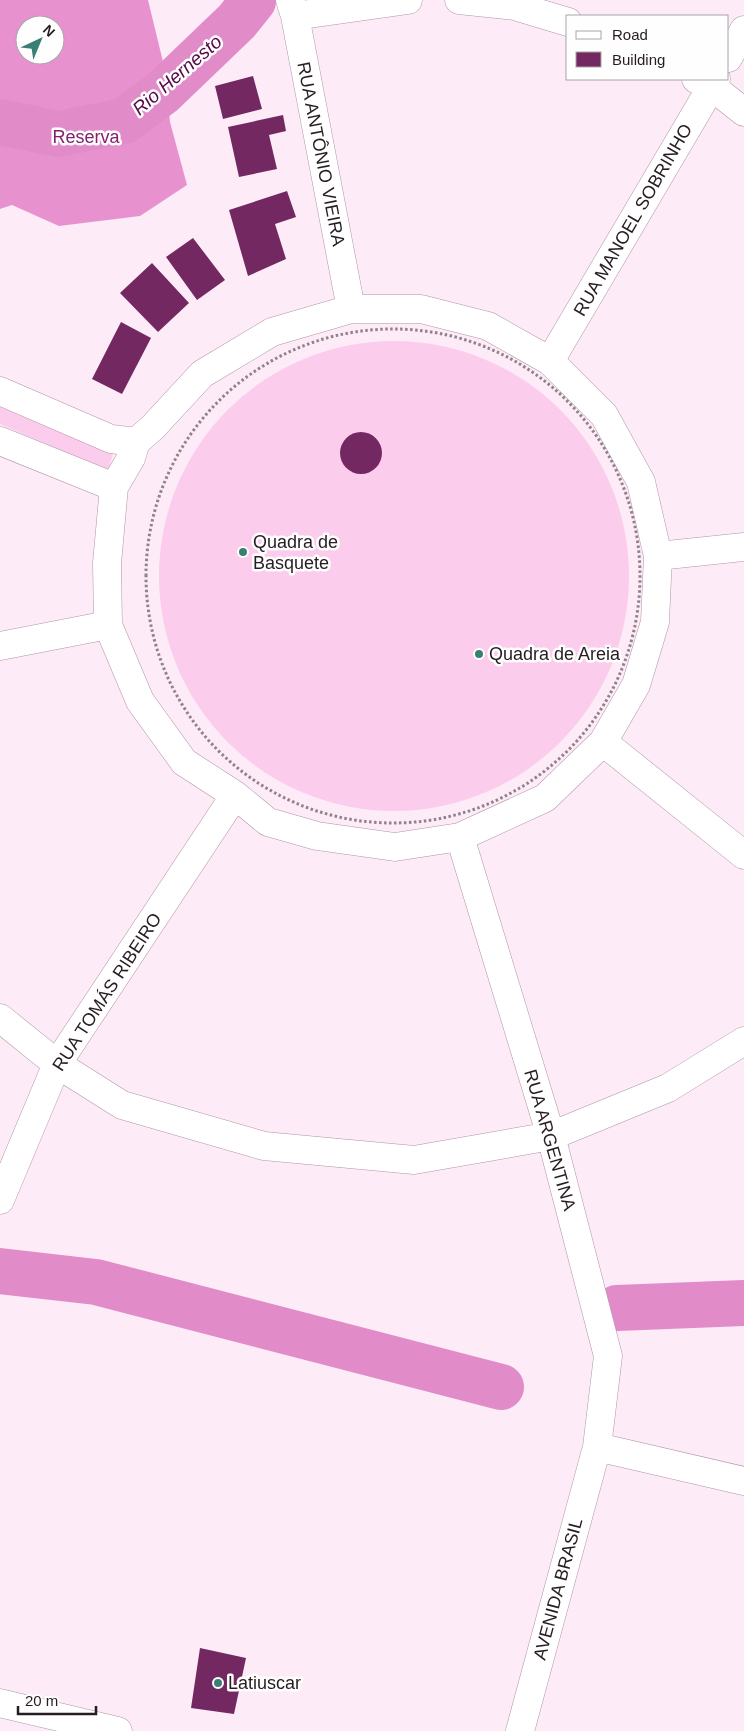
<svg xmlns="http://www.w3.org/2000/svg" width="744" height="1731" font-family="Arial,sans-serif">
	<rect width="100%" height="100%" fill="#fdebf7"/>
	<path fill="#fccced" d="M159 576a235 235 0 1 1 470 0a235 235 0 1 1-470 0Z
		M0,401L114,450L108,471L0,424Z"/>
	<path fill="#e792cf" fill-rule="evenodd" d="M0,0H148L165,70L170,122L187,185L140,216L59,226L12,205L0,209ZM25,25H55V55H25Z"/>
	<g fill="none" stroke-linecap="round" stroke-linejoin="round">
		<path stroke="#e18cc9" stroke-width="46" d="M0,122L58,134L124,121L163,92L237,21L253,1
			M0,1271L96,1282L501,1387
			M617,1308L744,1303"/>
	</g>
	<path fill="#742862" d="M253,76L262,109L223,119L215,86Z
		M283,115L286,131L269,135L277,169L239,177L228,127Z
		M287,191L296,217L275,224L286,259L248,276L229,210Z
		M193,238L225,280L197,300L166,257Z
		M152,263L189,303L158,332L120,293Z
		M121,322L151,338L122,394L92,379Z
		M340 453a21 21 0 1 1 42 0a21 21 0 1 1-42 0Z
		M200,1648L246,1658L234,1714L191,1708Z"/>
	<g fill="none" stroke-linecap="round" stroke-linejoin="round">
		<g stroke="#b095a7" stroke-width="29">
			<path id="minor" d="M290,0L295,16L351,309
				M459,0L515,6L568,22
				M295,16L408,0
				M728,58L744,30
				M696,79L711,86L744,112
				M351,309H421L488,326L550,361L604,415L641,482L658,556L655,622L636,685L603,742L545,798L460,837L395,847L317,836L268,822L235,795L184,762L140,701L108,625L107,563L114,487L131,458L136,442L153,427L202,374L272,332Z
				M550,361L716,79
				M0,391L111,439L136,442
				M0,441L114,487
				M658,556L744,547
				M0,646L108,625
				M603,742L744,855
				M460,837L551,1136L608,1356L597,1447L520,1731
				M0,1018L57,1064L122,1105L264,1146L414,1160L551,1136L668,1088L744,1041
				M0,1200L57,1064L235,795
				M597,1447L744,1481
				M0,1703L118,1731"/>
		</g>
		<path stroke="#90828b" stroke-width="3" stroke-dasharray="2.5 2.5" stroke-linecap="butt" d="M146 576a247 247 0 1 1 494 0a247 247 0 1 1-494 0Z"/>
		<use href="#minor" stroke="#fff" stroke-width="28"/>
	</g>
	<g fill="#3a7f74" stroke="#fefefe" stroke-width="2">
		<circle cx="243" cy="552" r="5"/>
		<circle cx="479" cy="654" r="5"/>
		<circle cx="218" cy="1683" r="5"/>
	</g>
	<g text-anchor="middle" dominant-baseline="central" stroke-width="5" stroke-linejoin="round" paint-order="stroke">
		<g font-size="18" fill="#85226f" stroke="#fefefe">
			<text x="86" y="137">Reserva</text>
		</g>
		<g font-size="18" fill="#261c23" stroke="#fefefe">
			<text transform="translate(321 154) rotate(79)">RUA ANTÔNIO VIEIRA</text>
			<text transform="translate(633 220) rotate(-60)">RUA MANOEL SOBRINHO</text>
			<text transform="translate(107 992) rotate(-57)">RUA TOMÁS RIBEIRO</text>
			<text transform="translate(550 1140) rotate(74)">RUA ARGENTINA</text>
			<text transform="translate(558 1589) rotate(-75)">AVENIDA BRASIL</text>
		</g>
		<g font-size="18" fill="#261c23" stroke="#fefefe" text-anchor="start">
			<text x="253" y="542">Quadra de<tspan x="253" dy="21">Basquete</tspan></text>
			<text x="489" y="654">Quadra de Areia</text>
			<text x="228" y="1683">Latiuscar</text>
		</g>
		<g font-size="19" font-style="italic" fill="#560847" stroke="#fefefe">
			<text transform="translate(177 75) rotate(-41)">Rio Hernesto</text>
		</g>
	</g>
	<rect x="566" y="15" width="162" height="65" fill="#fefefe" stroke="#a8a4a6"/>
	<rect x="576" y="31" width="25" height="8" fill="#ffffff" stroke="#a8a4a6"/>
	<text x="612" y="40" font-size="15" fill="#261c23">Road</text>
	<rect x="576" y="52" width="25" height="15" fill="#742862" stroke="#a8a4a6"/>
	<text x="612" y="65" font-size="15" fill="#261c23">Building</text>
	<g transform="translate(40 40) rotate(44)"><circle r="24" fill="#fefefe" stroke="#a8a4a6"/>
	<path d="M0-4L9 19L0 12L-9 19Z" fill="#3a7f74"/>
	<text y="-8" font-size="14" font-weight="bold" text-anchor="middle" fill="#261c23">N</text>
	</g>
	<path d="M18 1706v8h78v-8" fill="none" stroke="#261c23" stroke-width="2.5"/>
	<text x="25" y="1706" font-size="15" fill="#261c23" stroke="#fefefe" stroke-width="4" paint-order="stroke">20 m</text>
</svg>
